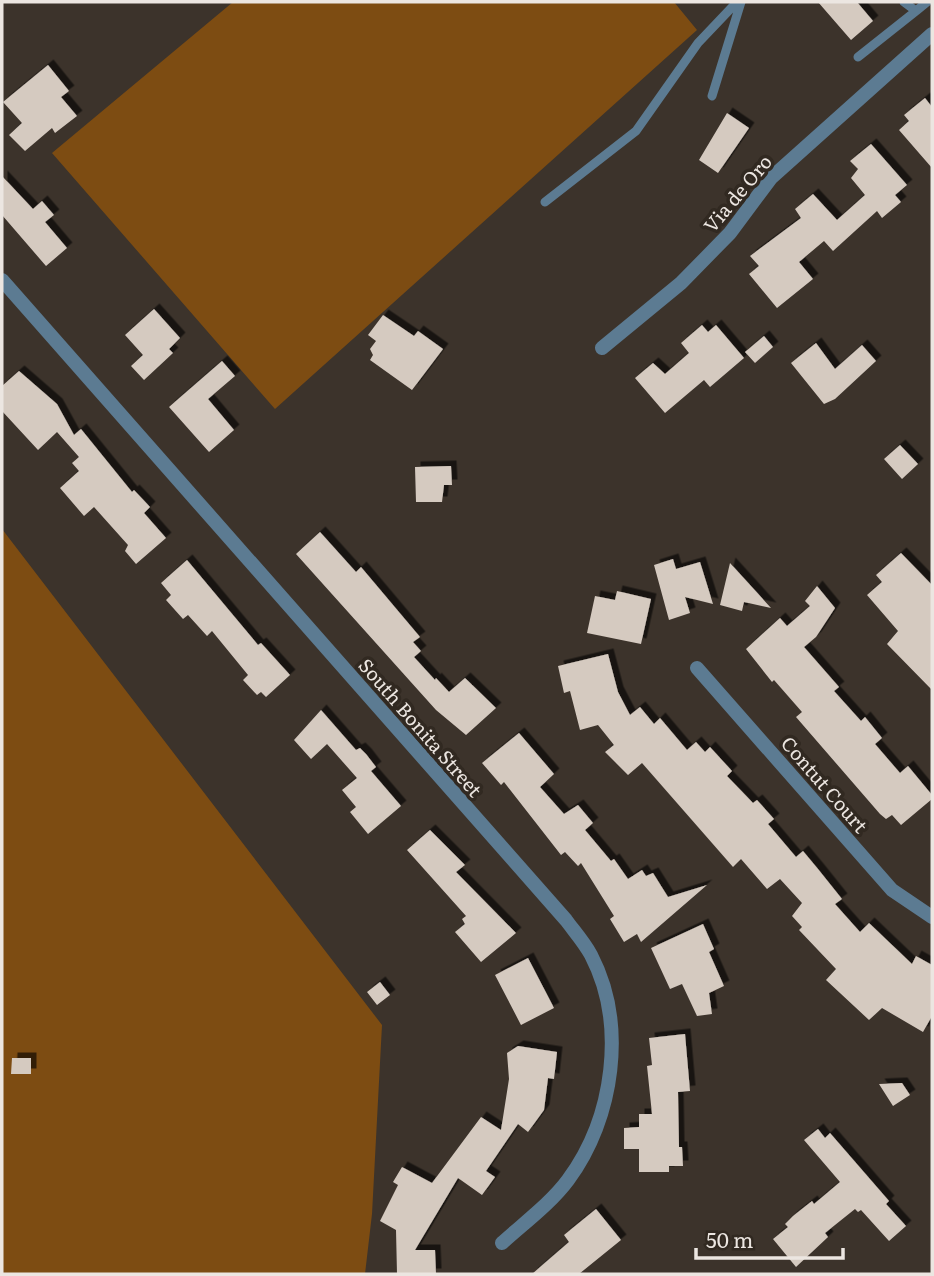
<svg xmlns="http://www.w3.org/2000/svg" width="934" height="1276" font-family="Literata,serif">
	<defs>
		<filter id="shadow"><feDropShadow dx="5.5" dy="-5.5" stdDeviation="0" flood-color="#0009"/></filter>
	</defs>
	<rect width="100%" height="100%" fill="#3c332b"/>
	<path fill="#7d4c12" d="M233,2H674L697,30L275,409L52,153Z
		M2,529L382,1025L372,1214L365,1274H2Z"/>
	<path fill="#d5cac0" filter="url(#shadow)" d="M818,2H857L873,21L851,40Z
		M48,65L69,91L61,97L77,116L55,133L52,128L25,151L9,135L22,123L3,102Z
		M925,98L932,107V168L899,130L909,121L904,115Z
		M727,113L749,128L718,173L699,160Z
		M871,144L907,185L895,195L901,202L882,218L877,211L833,251L824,241L799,262L813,279L777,308L749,274L759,266L750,256L801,218L795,209L813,194L837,220L865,195L851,178L858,169L850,161Z
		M2,176L33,209L42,201L54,215L45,222L67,248L46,266L2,215Z
		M154,309L180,338L169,349L173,353L144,380L131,366L143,355L125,335Z
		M383,315L414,336L418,331L443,349L412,390L370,360L373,355L370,349L376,341L368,335Z
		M702,325L708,332L716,325L744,358L710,387L704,380L665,413L635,378L653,363L665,374L689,353L681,343Z
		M764,336L773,347L755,363L745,352Z
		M816,343L835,369L862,345L876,361L835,399L824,404L791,363Z
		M222,361L235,376L208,399L234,430L209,452L169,407Z
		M19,371L57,404L74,435L81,429L132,492L134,490L150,507L144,513L166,538L136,564L125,551L128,545L94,507L84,516L60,488L79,471L72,463L79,457L57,432L38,450L2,411V386Z
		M900,445L918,464L902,479L884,459Z
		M451,466L452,485H444L442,502H416L415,467Z
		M320,532L356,572L361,567L420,637L413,642L421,651L414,657L435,680L436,678L449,692L465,678L496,708L466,735L436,710L296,554Z
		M901,553L932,585V690L887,644L898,631L867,595L882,582L876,575Z
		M673,559L676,569L700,562L713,604L685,597L690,613L669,620L654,565Z
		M187,560L258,645L261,643L290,675L266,697L261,692L257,695L243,680L248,675L212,631L207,636L188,615L183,619L166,600L171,595L161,583Z
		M730,563L771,608L744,602L742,611L720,605Z
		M817,586L835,608L816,637L804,647L839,687L834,691L861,721L865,717L882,738L875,744L900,773L908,766L932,795V799L901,825L892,815L886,819L880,814L796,717L802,712L774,680L772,682L746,649L780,618L787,626L810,606L805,601Z
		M617,591L651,599L641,644L587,633L595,596L615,600Z
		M608,654L618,692L630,715L640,707L654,724L660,718L687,750L696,742L705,752L710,747L732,771L727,776L753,803L757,800L774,819L768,824L796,857L803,851L818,869L842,899L835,904L860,932L869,923L912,964L916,956L932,965V1016L923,1032L882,1008L869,1020L826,980L836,969L799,930L802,927L792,916L802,903L780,879L767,889L741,859L733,867L642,763L628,775L605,752L614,745L598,725L580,730L570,691L564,693L558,666Z
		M321,710L356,750L360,748L366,754L376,767L371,771L401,806L368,834L350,812L356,807L342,790L357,778L327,744L311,759L294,740Z
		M519,733L554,774L540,787L564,814L578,805L593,823L585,830L611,861L614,859L628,879L642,870L646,876L653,873L668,897L707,885L641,942L637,934L624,942L610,919L614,916L581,863L578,866L565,852L561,855L504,782L501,785L482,763Z
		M430,830L465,865L456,872L516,933L481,962L455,932L465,924L462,919L466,916L407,850Z
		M703,924L714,949L709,952L724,986L709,993L712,1014L697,1016L682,984L670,989L651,948Z
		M528,958L554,1008L521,1025L495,975Z
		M380,982L390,995L377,1005L367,992Z
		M685,1034L690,1091L678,1092L679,1147H682L683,1166H669V1172H639V1149H624V1128L639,1127V1114H652L647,1066L652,1065L649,1038Z
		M518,1046L557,1052L554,1079L548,1078L544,1110L528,1132L518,1124L486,1171L495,1177L482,1195L458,1178L415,1250H435L436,1274H397L396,1230L380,1221L398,1185L393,1182L402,1167L432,1183L481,1117L501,1130L509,1079L507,1053Z
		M12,1058H31V1074H11Z
		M902,1083L910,1095L893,1106L879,1084Z
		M818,1129L825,1138L830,1133L889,1201L886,1204L906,1226L889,1241L861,1210L858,1212L855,1209L825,1233L828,1237L796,1267L773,1239L788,1227L785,1224L793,1216L812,1201L814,1204L840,1182L804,1140Z
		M596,1209L621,1240L579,1274H532L569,1242L564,1235Z"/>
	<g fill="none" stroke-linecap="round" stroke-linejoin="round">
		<path stroke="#5c7b92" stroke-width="9" d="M904,2L916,11L927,2
			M858,57L916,11
			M712,96L741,2
			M545,202L636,131L698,43L737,2"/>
		<path stroke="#5c7b92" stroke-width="14" d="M2,280L566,920C574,931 584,942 591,955C627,1024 614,1118 568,1180C551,1203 524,1223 502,1243
			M602,348L681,283L730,233L771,178L932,34
			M697,668L892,890L932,917"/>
	</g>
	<g text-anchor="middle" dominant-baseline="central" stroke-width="7" stroke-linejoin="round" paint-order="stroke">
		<g font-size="19" fill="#ece6e1" stroke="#312921">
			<text transform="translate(737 193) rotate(-50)">Via de Oro</text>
			<text transform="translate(421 727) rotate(49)">South Bonita Street</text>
			<text transform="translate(825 784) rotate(49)">Contut Court</text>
		</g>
	</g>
	<rect width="934" height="1276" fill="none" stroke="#ece6e1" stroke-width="7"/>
	<path d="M696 1248v10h147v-10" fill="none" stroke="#ece6e1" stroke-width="3.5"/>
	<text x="706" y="1248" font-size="21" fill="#ece6e1" stroke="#312921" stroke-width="5" paint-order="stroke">50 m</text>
</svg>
